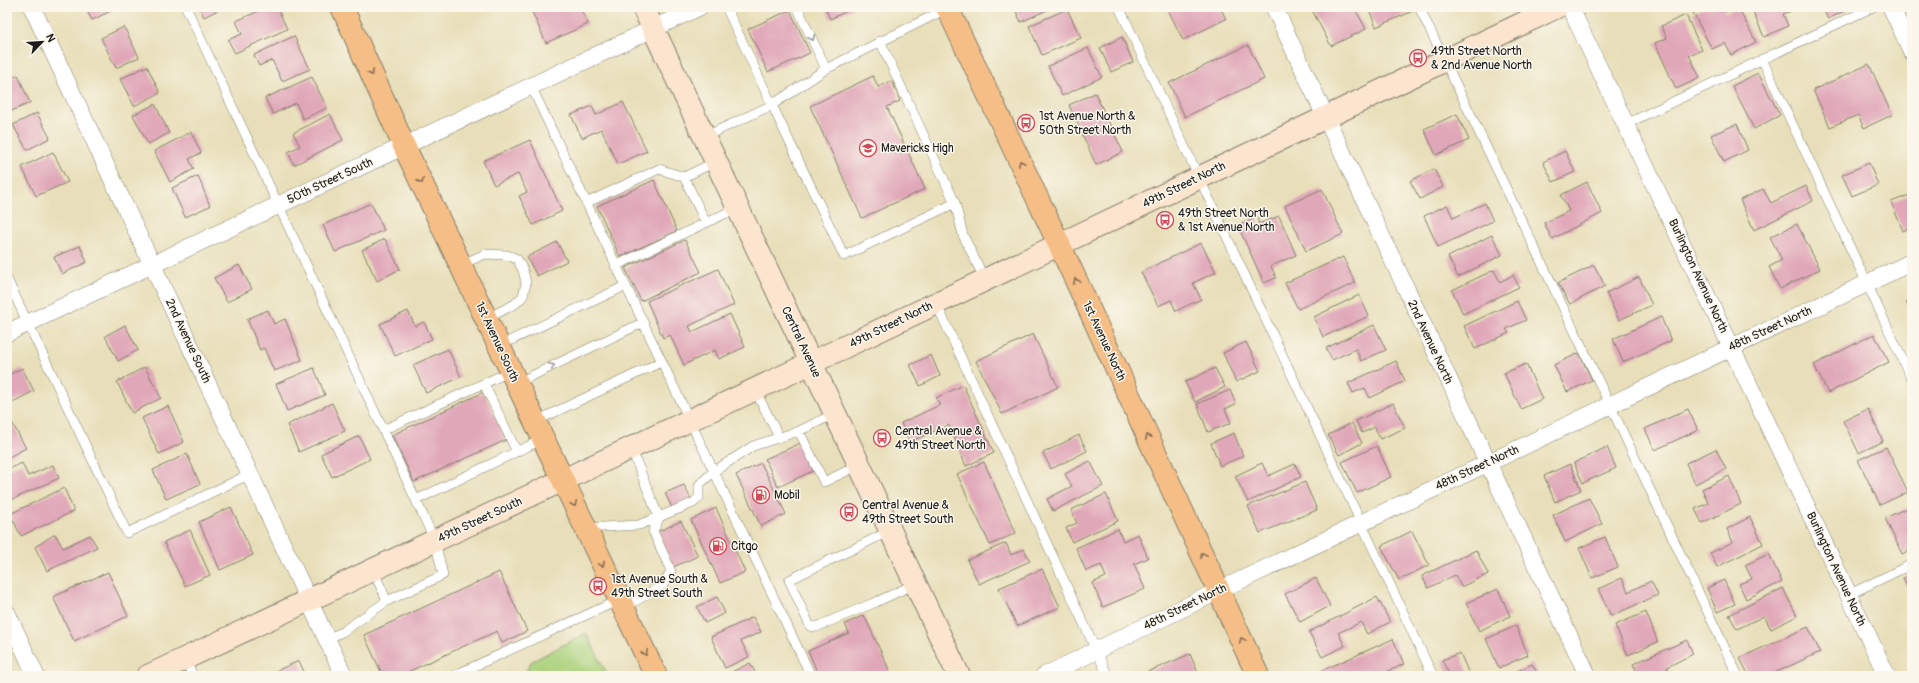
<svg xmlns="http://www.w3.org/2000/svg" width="1919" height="683" font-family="Pangolin,sans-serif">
	<rect width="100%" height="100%" fill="#fbf7ec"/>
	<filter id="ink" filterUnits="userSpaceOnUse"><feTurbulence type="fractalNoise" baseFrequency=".025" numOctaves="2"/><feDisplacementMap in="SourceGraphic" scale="8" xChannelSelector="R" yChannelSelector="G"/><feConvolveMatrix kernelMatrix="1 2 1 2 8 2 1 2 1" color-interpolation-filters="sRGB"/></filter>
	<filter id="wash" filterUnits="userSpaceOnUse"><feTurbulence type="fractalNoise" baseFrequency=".012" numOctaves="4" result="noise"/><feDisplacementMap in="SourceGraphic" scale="16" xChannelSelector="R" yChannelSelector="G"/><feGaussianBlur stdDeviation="0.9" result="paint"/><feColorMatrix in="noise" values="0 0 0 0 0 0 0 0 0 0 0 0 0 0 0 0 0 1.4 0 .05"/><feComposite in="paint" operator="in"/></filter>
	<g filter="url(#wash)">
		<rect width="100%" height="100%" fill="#e8dfba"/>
		<path fill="#abd17b" stroke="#64764c" d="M586,633L608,676H524L531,662Z"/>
		<g id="blocks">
			<path fill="#e0a7b8" d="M85,7H114L115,9L92,20Z
				M199,7H224L204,17Z
				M268,7H277L287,29L235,53L228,40L242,34L236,21Z
				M530,7H580L588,24L546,43Z
				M825,7H856L830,19Z
				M1014,7H1048L1049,9L1021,22Z
				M1173,7H1220L1226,19L1183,40L1168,10Z
				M1318,7H1354L1366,29L1331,46L1312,10Z
				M1368,7H1411L1413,11L1376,27Z
				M1705,7H1722L1725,12L1738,7L1756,42L1731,55L1725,43L1712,49L1693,13Z
				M1751,7H1794L1795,9L1783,14L1788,26L1764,37Z
				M1822,7H1853L1828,19Z
				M1067,9L1081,38L1042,55L1029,26Z
				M790,10L810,53L768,72L748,29Z
				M1686,15L1702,50L1689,55L1700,78L1676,89L1655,43L1667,38L1661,26Z
				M124,27L139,57L116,68L101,38Z
				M294,36L310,69L282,81L272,60L259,66L254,55Z
				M1122,37L1133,62L1111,72L1100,48Z
				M1248,45L1264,79L1185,117L1169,83Z
				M1088,48L1102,77L1062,96L1048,66Z
				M1869,64L1892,115L1864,128L1858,115L1830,127L1813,90Z
				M147,66L160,93L134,106L120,79Z
				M1758,73L1780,115L1754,129L1732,86Z
				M18,75L30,103L7,113V80Z
				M873,76L878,87L892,81L900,101L887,107L925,189L862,218L810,106Z
				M312,77L327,108L303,119L296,103L273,114L265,98Z
				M1095,93L1123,152L1096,165L1069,105Z
				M623,102L647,151L618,164L601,129L582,138L571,115L592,106L596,115Z
				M155,104L169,133L148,144L133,115Z
				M37,113L50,138L27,150L13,125Z
				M330,114L343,140L294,165L288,152L300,146L293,133Z
				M1457,114L1469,140L1436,155L1424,129Z
				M1737,124L1748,150L1724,162L1711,135Z
				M191,132L201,153L189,159L194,169L170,182L154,151Z
				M530,140L562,211L533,225L519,196L527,192L518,174L494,185L483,161Z
				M1565,151L1575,172L1553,182L1543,162Z
				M53,152L68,182L36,196L22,167Z
				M1869,163L1878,185L1852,196L1842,175Z
				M1434,169L1443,187L1420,199L1410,181Z
				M198,176L210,206L185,217L172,188Z
				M654,180L677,231L620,257L597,206Z
				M1587,182L1602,213L1552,239L1544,223L1569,211L1561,195Z
				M1806,186L1813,201L1754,230L1740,200L1763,189L1771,203Z
				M1322,189L1343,234L1306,251L1285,206Z
				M1912,194V227L1903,231L1891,202Z
				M371,203L384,230L335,252L323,225Z
				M1485,203L1493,221L1438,247L1424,216L1447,205L1453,218Z
				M1279,216L1296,255L1271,266L1276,278L1264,283L1238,226L1257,217L1259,224Z
				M1797,224L1820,269L1780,289L1769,267L1782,260L1770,237Z
				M1492,235L1502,255L1458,277L1448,257Z
				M385,239L400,269L377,281L362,250Z
				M685,240L701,272L641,301L625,268Z
				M557,242L567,261L537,276L527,257Z
				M1201,243L1216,272L1193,283L1201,299L1176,311L1171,300L1158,306L1141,272Z
				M80,246L87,262L62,274L54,257Z
				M1343,257L1355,283L1298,309L1285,283Z
				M239,265L252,289L227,302L214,278Z
				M1594,265L1605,286L1570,304L1558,283Z
				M718,269L734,305L689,326L692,332L730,314L745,347L719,359L715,350L684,365L670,335L663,338L647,301Z
				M1494,270L1500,282L1513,275L1519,287L1463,314L1452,290Z
				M1639,277L1652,305L1619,320L1606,293Z
				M1359,295L1369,316L1323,337L1314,317Z
				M1912,299V315L1906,302Z
				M1517,301L1526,320L1506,329L1509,333L1475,349L1464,326Z
				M268,310L274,324L285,319L302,360L274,371L264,348L260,350L247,319Z
				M408,311L415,326L424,322L432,339L395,356L380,324Z
				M1661,317L1671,341L1623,362L1613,339Z
				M125,325L138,350L118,361L105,336Z
				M1374,325L1386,350L1361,361L1356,349L1332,360L1326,348Z
				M1033,334L1058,387L1002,414L976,361Z
				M1874,334L1889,362L1828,393L1814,365Z
				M1246,342L1260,371L1236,382L1223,353Z
				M448,349L461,377L426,393L413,365Z
				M1579,353L1592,380L1567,392L1554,365Z
				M931,355L940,376L920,386L910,365Z
				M1396,361L1405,381L1370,398L1365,388L1353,393L1348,383Z
				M1526,364L1542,399L1521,409L1504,373Z
				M145,367L161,398L132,413L117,382Z
				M22,368L34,391L7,405V376Z
				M314,368L325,395L287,411L276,384Z
				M1215,368L1225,387L1195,402L1185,382Z
				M963,385L994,453L966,466L949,425L909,442L901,423L940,405L936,398Z
				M1230,390L1236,404L1225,409L1231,423L1208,432L1197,404Z
				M484,392L506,440L414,482L392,435Z
				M332,403L345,431L299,452L287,425Z
				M1393,403L1405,428L1380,439L1375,427L1362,433L1356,421Z
				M168,406L184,442L159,454L142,418Z
				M1688,409L1698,430L1655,450L1645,429Z
				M1868,409L1883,441L1859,453L1843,421Z
				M11,421L26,448L7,458V423Z
				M1352,423L1362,443L1339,455L1328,435Z
				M1234,433L1243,456L1220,466L1211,443Z
				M1079,435L1087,451L1051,469L1043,453Z
				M359,436L370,459L332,477L321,454Z
				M801,443L813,471L778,487L765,459Z
				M1377,446L1391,477L1357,493L1342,462Z
				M1607,447L1616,468L1583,483L1574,463Z
				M1886,447L1908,492L1880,505L1858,460Z
				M1716,449L1726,469L1695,484L1686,463Z
				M187,454L200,484L166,499L153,470Z
				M1090,461L1103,486L1053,511L1047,499L1072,486L1065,474Z
				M984,462L1016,533L990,545L957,474Z
				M22,463L28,476L53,465L59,478L9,501L7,497V470Z
				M761,463L786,514L761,526L736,475Z
				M1262,463L1268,476L1295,464L1301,477L1248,502L1235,476Z
				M1570,464L1581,490L1555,502L1544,476Z
				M1729,476L1741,504L1702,523L1695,509L1708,503L1702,489Z
				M1305,482L1317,510L1260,533L1248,506Z
				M684,485L692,501L673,510L665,493Z
				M64,488L74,511L21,536L10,514Z
				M1106,494L1118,521L1072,542L1066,528L1077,523L1071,510Z
				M1589,498L1602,524L1565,542L1553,515Z
				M231,507L253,555L220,570L199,522Z
				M1909,507L1912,514V549L1902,554L1885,518Z
				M716,508L745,572L720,583L691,520Z
				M1750,517L1763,544L1717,567L1710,553L1733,542L1727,529Z
				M681,521L698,556L673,567L657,532Z
				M1118,529L1123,541L1138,534L1148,558L1134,564L1145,589L1103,607L1092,583L1106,577L1101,565L1086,571L1076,548Z
				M190,530L210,575L185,586L164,542Z
				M1412,531L1429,565L1399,580L1381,546Z
				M55,534L63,548L90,535L97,547L47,571L35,547Z
				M1605,537L1618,567L1592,578L1579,548Z
				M1006,543L1011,555L1024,549L1030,561L979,584L967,560Z
				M1476,550L1488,574L1461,587L1455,575L1428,588L1422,576Z
				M1769,554L1782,582L1746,599L1739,584L1752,579L1745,565Z
				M1042,569L1060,607L1017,626L999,588Z
				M108,572L128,616L74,641L53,597Z
				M499,572L527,631L502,643L497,631L399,676H383L364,635Z
				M1912,573V598L1903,578Z
				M1316,578L1330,606L1300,622L1285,594Z
				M1622,578L1628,592L1651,581L1658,595L1611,616L1598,589Z
				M1724,580L1735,604L1717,612L1707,588Z
				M1783,588L1797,616L1771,629L1764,616L1737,629L1729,615Z
				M1498,589L1510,616L1479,631L1466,603Z
				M717,597L725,613L705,623L697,607Z
				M1377,597L1390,622L1367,634L1361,622L1338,633L1345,646L1322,657L1309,632Z
				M1646,612L1658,642L1628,655L1615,625Z
				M864,615L892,676H819L808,651L849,633L845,624Z
				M753,617L761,632L741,641L749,657L725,668L711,637Z
				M1516,626L1528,655L1499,668L1486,639Z
				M1808,627L1820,652L1768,676H1749L1740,658Z
				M1393,639L1404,664L1378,676H1324L1321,671Z
				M1687,640L1693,654L1667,667L1671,676H1639L1633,664Z
				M1460,653L1470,676H1450L1442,660Z
				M1190,654L1198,673L1191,676H1138Z
				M299,661L306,676H264Z
				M750,663L757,676H724Z
				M1532,664L1539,676H1507Z"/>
		</g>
	</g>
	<g filter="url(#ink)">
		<use href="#blocks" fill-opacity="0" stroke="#827e6b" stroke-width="1"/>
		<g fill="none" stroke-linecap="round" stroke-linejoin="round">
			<g stroke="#827e6b" stroke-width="10">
				<path id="service" d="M186,7L435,541L443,575L387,601L373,570
					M797,7L826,69
					M1119,7L1433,676
					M1419,7L1610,405L1738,676
					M880,41L955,203L844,256L772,105L826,69L948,8
					M1762,59L1912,380
					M531,86L811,676
					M1626,124L1873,7
					M704,137L772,105L726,7
					M684,177L706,223
					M586,203L659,169L684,177L715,162
					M955,203L963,235L985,280
					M460,265L485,254L507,255L517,259L523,270L526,283L523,296L515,304L486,319
					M615,266L737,208
					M7,279L127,533L250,474
					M936,303L1108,676
					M499,346L625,286
					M517,383L642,323
					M484,384L517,452
					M755,390L779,437
					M534,422L661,362
					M383,430L511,371
					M799,431L824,482L859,465
					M416,500L543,439
					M586,528L639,525L693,503L699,498V485L713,472L753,446L799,431L834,414
					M890,531L789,580L810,626L816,627L876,602L915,584
					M1848,595L1912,564
					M623,608L663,585L671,571L653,531L659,518L631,448
					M327,639L342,632L387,601
					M185,659L193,676
					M453,676L619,600"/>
			</g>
			<g stroke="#827e6b" stroke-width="18">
				<path id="minor" d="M32,7L344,676
					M1274,7L1588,676
					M1570,7L1887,676
					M1891,7L1912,52
					M7,333L699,7
					M7,613L36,676
					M1044,676L1220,590L1912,262"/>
			</g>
			<g stroke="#827e6b" stroke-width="24">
				<path id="secondary" d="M643,7L959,676
					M148,676L811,363L1557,7"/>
			</g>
			<g stroke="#827e6b" stroke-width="24">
				<path id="primary" d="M342,7L404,146L656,676
					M947,7L1075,278L1258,676"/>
			</g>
			<use href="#service" stroke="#fff" stroke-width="9"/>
			<use href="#minor" stroke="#fff" stroke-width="17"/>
			<use href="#secondary" stroke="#fbe5cf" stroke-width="22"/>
			<use href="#primary" stroke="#f6be87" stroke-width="22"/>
		</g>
		<defs><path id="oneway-chevron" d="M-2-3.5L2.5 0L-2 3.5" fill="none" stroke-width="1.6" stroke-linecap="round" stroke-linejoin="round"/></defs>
		<g stroke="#999">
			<use href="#oneway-chevron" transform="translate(812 38) rotate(65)"/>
			<use href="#oneway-chevron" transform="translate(552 366) rotate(-26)"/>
		</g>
		<g stroke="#896d52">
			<use href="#oneway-chevron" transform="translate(371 73) rotate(66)"/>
			<use href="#oneway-chevron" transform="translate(1021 163) rotate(-115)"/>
			<use href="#oneway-chevron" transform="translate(421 181) rotate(65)"/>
			<use href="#oneway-chevron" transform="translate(1076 281) rotate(-115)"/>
			<use href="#oneway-chevron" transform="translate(1148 437) rotate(-115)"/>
			<use href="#oneway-chevron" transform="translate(574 504) rotate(65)"/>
			<use href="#oneway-chevron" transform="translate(1203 555) rotate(-115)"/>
			<use href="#oneway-chevron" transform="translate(602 564) rotate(65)"/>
			<use href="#oneway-chevron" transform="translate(1242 640) rotate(-114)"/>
			<use href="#oneway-chevron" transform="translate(645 653) rotate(64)"/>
		</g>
	</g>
	<defs>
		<g id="bus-ring" transform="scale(0.9)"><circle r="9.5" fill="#fbf7ec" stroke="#d1495b" stroke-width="1.5"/><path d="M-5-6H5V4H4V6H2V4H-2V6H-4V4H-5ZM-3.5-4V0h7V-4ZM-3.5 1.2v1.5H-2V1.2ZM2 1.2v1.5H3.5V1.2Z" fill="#d1495b"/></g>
		<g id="school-ring" transform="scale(0.9)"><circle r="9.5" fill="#fbf7ec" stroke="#d1495b" stroke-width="1.5"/><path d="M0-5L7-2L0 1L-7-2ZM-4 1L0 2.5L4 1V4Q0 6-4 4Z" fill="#d1495b"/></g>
		<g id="fuel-ring" transform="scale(0.9)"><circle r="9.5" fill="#fbf7ec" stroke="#d1495b" stroke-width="1.5"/><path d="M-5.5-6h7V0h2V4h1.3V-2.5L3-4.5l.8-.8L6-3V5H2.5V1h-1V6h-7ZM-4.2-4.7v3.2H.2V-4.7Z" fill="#d1495b"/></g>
	</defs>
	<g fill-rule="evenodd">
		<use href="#bus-ring" x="1418" y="58"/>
		<use href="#bus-ring" x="1026" y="123"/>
		<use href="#school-ring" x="868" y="148"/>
		<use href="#bus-ring" x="1165" y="220"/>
		<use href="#bus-ring" x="882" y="438"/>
		<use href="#fuel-ring" x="761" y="495"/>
		<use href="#bus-ring" x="849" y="512"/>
		<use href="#fuel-ring" x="718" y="546"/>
		<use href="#bus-ring" x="598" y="586"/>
	</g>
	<g text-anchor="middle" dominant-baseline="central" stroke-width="3" stroke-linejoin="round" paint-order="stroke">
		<g font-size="12" fill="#1c1c1c" stroke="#fbf7ec" text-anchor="start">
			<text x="1431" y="51">49th Street North<tspan x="1431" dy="14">&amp; 2nd Avenue North</tspan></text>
			<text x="1039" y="116">1st Avenue North &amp;<tspan x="1039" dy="14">50th Street North</tspan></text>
			<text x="881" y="148">Mavericks High</text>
			<text x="1178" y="213">49th Street North<tspan x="1178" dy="14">&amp; 1st Avenue North</tspan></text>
			<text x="895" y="431">Central Avenue &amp;<tspan x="895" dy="14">49th Street North</tspan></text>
			<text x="774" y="495">Mobil</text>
			<text x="862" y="505">Central Avenue &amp;<tspan x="862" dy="14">49th Street South</tspan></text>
			<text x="731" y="546">Citgo</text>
			<text x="611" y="579">1st Avenue South &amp;<tspan x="611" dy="14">49th Street South</tspan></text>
		</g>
		<g font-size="12" fill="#1c1c1c" stroke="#fbf7ec">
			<text transform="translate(330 181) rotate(-25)">50th Street South</text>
			<text transform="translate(1184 185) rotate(-26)">49th Street North</text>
			<text transform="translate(1698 276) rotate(65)">Burlington Avenue North</text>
			<text transform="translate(891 325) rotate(-26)">49th Street North</text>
			<text transform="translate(1770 329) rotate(-25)">48th Street North</text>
			<text transform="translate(188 341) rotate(65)">2nd Avenue South</text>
			<text transform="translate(1104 341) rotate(65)">1st Avenue North</text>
			<text transform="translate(497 342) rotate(65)">1st Avenue South</text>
			<text transform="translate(801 342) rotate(65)">Central Avenue</text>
			<text transform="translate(1430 342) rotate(65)">2nd Avenue North</text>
			<text transform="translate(1477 468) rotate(-25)">48th Street North</text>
			<text transform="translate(480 520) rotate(-25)">49th Street South</text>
			<text transform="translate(1836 569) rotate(65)">Burlington Avenue North</text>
			<text transform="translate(1185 607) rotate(-26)">48th Street North</text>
		</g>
	</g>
	<rect width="1919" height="683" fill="none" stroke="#fbf7ec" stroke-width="24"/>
	<g transform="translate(42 42) rotate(65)" stroke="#fbf7ec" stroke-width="3" paint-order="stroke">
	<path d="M0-3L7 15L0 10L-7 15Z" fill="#1c1c1c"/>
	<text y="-6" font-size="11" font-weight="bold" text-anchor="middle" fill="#1c1c1c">N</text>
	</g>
</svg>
